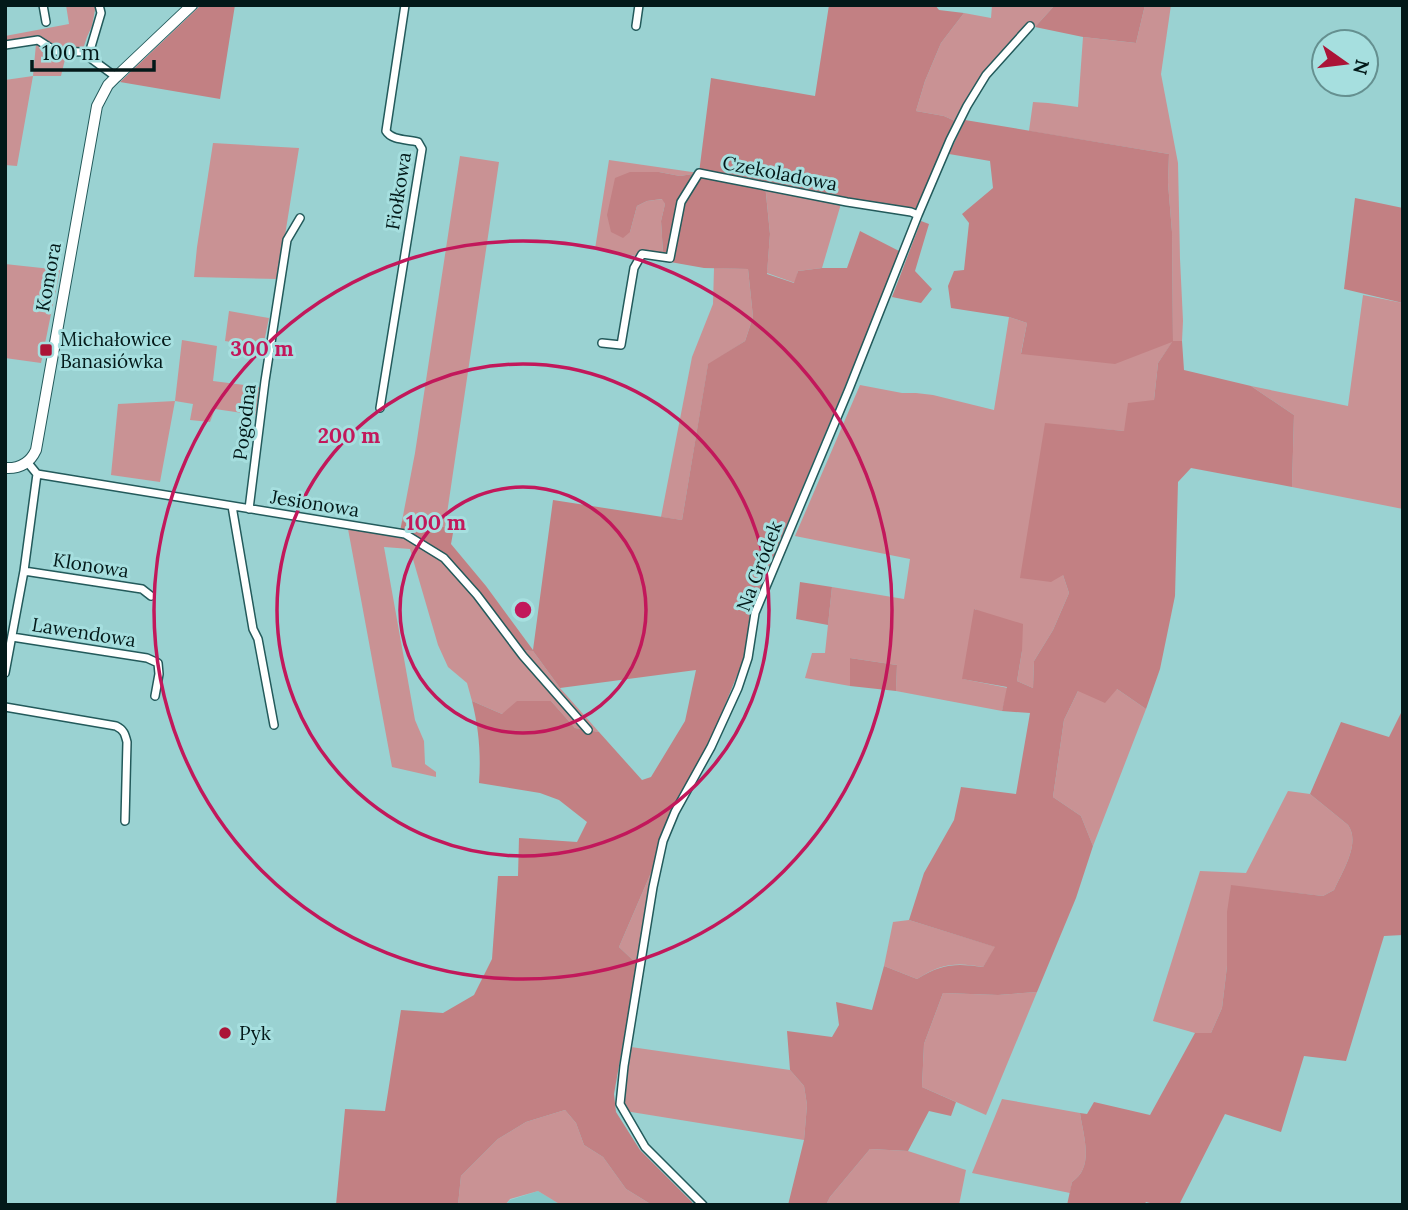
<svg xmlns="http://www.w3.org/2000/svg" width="1408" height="1210" font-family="Lora,serif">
	<rect width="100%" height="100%" fill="#9ad2d2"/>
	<path fill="#85c7c7" d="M538,1191L561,1205H505L510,1200Z"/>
	<path fill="#c99294" d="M66,5H96L92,26L87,37L83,49L54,47L36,36L5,42V36L69,24Z
		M992,5H1055L1035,27L1031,21L984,72L955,121L944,116L916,111L925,81L941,43L964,13L991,18Z
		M1145,5H1171L1161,74L1178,163L1180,259L1183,321L1182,341H1173L1158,363L1154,400L1124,431L1045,424L1063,575L1069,593L1053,630L1034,661L1033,688L1017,681L1022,651L975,609L963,679L1008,688L1002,711L896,691L897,665L850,658V686L805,678L812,653H825L832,587L904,599L910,559L795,536L860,385L902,393H916L933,395L994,410L1009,317L1027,323L1021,353L1173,341L1172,232L1168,183L1169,154L1029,131L1033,102L1048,103L1078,107L1083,37L1136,43Z
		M36,44L54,53L66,55L61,76H33L17,166L5,165V80L33,76Z
		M213,143L299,148L278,279L194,277L197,247Z
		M460,156L499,162L445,527L402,521L415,453Z
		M609,160L699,173L680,176L659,172H630V232L637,206L647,201L663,199L665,204L661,221L663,253L659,260L595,249Z
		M765,183L843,197L822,268L798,271L795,283L767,273L770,234Z
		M5,264L60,270L41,363L5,358Z
		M714,268L748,269L753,317L745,341L708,365L682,520L661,517L692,357L713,304Z
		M1363,295L1403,303V509L1292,487L1294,415L1251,386L1348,406Z
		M229,311L269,318L263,347L225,341Z
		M182,340L217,346L213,381L260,387L256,415L215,409L210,422L190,420L193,404L175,401L160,482L111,475L118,404L175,401Z
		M348,529L399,537L445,554L520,650L533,651L560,688L599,732L575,728L551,701L502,714L472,701L467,683L448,667L438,645L410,549L384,547L415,720L424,741L425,764L436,772V777L392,767Z
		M1117,689L1146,709L1093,846L1081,816L1053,797L1064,720L1078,691Z
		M1288,791L1310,794L1348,825C1361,843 1342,872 1334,890L1323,896L1231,886L1227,966L1222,1008L1211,1033H1195L1153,1021L1200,871L1246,873Z
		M653,868L637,964L619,947Z
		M909,920L996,947L983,967C955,962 941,964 917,979L884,966L893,922Z
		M1037,992L986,1115L922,1087L924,1044L943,993L998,995Z
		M631,1047L790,1070L804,1086L807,1105L804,1140L625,1111L622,1097Z
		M1002,1099L1080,1113C1083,1135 1095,1167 1072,1182L1070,1193L972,1173Z
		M565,1110L576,1123L584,1145L603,1157L626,1189L652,1205H561L538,1191L510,1199L505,1205H458L461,1176L498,1139L526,1122Z
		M870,1149L908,1151L966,1170L959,1205H826L830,1197Z"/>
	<path fill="#c28083" d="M201,5H235L220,99L120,82Z
		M829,5H935L939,10L964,13L941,43L925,81L916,111L944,116L955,121L915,210L765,184L770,234L767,274L794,283L798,271L822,268H847L860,231L901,252L750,613L745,656L709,744L692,777L675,804L662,831L653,868L619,947L637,964L614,1094L616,1112L640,1150L692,1202L693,1205H652L626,1189L603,1157L584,1145L576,1123L565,1110L526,1122L498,1139L461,1176L458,1205H336L345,1109L385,1111L401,1010L443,1013L474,995L492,959L498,876H518L519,838L577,842L587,822L559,800L540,793L479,783C481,755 479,729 472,701L502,714L517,701H551L575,728L599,732L642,780L651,777L685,721L696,670L560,688L533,651L520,650L445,554L399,537L402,521L445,527L453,533L451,544L486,586L533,650L553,500L682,520L708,364L745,341L753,317L748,269L704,268L659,260L663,253L661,221L665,204L662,199L647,201L637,206L630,232L623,238L611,232L607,215L615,178L630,172H659L680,176L699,173L711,78L815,96Z
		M1055,5H1145L1136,43L1083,37L1035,27Z
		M965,120L1169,154L1168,183L1172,232L1173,341H1182L1184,370L1251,386L1294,415L1292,487L1191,468L1178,482L1175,596L1160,669L1146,709L1117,689L1105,703L1078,691L1064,720L1053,797L1081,816L1093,846L1076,898L1037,992L998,995L943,993L924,1044L922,1087L956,1102L951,1116L929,1111L908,1151L870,1149L830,1197L826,1205H788L804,1140L807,1105L804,1086L790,1070L787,1031L832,1037L839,1025L836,1002L872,1010L884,966L917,979C941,964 955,963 983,967L995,947L909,920L924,873L954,820L961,787L1016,794L1030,713L1002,711L1007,687L962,679L974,609L1023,624L1022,651L1017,681L1033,688L1034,661L1053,630L1069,593L1063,575L1051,582L1020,578L1045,423L1124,431L1128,403L1154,400L1158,363L1172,342L1115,364L1021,354L1027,323L1009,317L951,308L948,286L954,271L964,270L969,223L962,214L993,188L990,161L949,154Z
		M1355,198L1403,208V303L1344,289Z
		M921,221L929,224L915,271L932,289L921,303L892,297Z
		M800,582L832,587L828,625L796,619Z
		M850,658L897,665L896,691L850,686Z
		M1402,689L1403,935L1384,936L1346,1061L1304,1056L1281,1132L1225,1114L1179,1205H1158L1146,1202L1144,1205H1067L1072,1182C1095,1167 1083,1135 1080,1113L1087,1114L1094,1102L1150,1115L1195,1033H1211L1222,1008L1227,966V912L1231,885L1323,896L1334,890C1342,872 1361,843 1348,825L1310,794L1341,722L1389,737L1401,713Z"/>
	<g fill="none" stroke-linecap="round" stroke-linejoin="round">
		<g stroke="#235a5b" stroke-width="10">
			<path id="street" d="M43,5L46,22
				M636,26L639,5
				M5,45L38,40L55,51L82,52L116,77
				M88,57L101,13L99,5
				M602,343L621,345L634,268L642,254L670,258L681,202L699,173L847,202L911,212L918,215
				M380,408L422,149L418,142C408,139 392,141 386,131L405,5
				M37,474L405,534L444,558L477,595L523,656L588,730
				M232,506L253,629L258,639L274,725
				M249,509L265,381L287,240L300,218
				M24,571L142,589L151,596
				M12,637L147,658L158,663L159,674L155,696
				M5,673L24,571L37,474L28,463
				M5,707L116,726C124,730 125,734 127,742L125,821
				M703,1205L645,1147L620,1104L624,1066L653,887L663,841L675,812L711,747L738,688L748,658L755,613L849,389L918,215L950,140L967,106L986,75L1030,26"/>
		</g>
		<g stroke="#235a5b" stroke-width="12">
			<path id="secondary" d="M5,468C20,469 30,463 36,450L97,106L108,85L116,77L192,5"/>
		</g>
		<use href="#street" stroke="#fff" stroke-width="7"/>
		<use href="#secondary" stroke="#fff" stroke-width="10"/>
	</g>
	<g fill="none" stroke="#c2185b" stroke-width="3.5">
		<circle cx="523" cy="610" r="123"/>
		<circle cx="523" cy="610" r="246"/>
		<circle cx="523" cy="610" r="369"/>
	</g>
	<g fill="#ab1437" stroke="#a6dfdf" stroke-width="2.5">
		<rect x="39" y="343" width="14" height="14" rx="3.5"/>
		<circle cx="225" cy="1033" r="7"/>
	</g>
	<g text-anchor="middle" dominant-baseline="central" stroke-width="6" stroke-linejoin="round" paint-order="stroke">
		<g font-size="19" fill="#031919" stroke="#a6dfdf">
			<text transform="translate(780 173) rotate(11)">Czekoladowa</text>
			<text transform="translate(398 191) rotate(-81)">Fiołkowa</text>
			<text transform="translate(48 277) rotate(-80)">Komora</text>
			<text transform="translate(244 422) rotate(-83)">Pogodna</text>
			<text transform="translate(315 503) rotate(9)">Jesionowa</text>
			<text transform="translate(91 565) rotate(9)">Klonowa</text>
			<text transform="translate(759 566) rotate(-69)">Na Gródek</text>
			<text transform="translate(84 632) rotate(9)">Lawendowa</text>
		</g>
		<g font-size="19" fill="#031919" stroke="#a6dfdf" text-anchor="start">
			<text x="60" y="339">Michałowice<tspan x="60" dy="22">Banasiówka</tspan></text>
			<text x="239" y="1033">Pyk</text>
		</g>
	</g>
	<circle cx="523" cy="610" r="10" fill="#c2185b" stroke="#a6dfdf" stroke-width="3.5"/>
	<g font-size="21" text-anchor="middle" font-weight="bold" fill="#c2185b" stroke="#a6dfdf" stroke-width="6" stroke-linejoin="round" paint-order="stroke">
		<text x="262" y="356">300 m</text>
		<text x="349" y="443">200 m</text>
		<text x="436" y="530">100 m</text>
	</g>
	<rect width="1408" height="1210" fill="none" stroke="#031919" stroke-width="14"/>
	<g transform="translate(1345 63) rotate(104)"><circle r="33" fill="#a6dfdf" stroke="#659090" stroke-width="2"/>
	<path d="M0-5L12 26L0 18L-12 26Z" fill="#ab1437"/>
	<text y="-10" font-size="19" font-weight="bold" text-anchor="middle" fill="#031919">N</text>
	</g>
	<path d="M32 60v10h122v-10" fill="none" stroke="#031919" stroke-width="3.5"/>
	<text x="42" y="60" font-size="21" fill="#031919" stroke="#a6dfdf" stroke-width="5" paint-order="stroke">100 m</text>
</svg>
